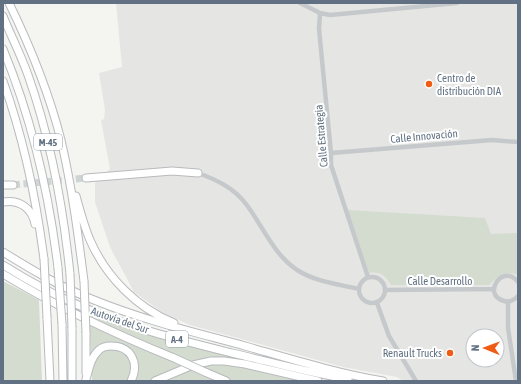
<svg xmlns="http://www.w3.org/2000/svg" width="521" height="384" font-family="'Asap Condensed',sans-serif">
	<rect width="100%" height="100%" fill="#f4f5f0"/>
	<path fill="#e5e6e3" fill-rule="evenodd" d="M116,3H518V381H403L397,377L343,367L190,325L163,313L134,292L110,247L95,202V183L110,169L101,120L104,119L105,110L99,73L122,67ZM473,336H497V360H473Z"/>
	<path fill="#d4dcd0" d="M348,210L485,218L491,234L518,233V275C505,270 498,276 489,285H391C386,276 380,271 369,273Z
		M3,281L39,300L42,381H3Z
		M89,312L256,361L317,381H92Z"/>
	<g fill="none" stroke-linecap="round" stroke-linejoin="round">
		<path stroke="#cfd4d5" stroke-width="7" stroke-dasharray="7 3.5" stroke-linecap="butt" d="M13,185L86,178"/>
		<g stroke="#b8babd" stroke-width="9">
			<path id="highway" d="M9,3C30,46 49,93 61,140C72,187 78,234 84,281
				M3,16C11,36 21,55 28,75C51,140 63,205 70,274
				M3,49C32,119 49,193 58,268
				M3,81C24,139 36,198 44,259
				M86,178L172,171L198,173
				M3,185H13
				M76,196C80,211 84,226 90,240C106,277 137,308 174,323
				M3,202C19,199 32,208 35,224
				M3,252C32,270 62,288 94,300C143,320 194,332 245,346C291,359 336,373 383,381
				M3,265C27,280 52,294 78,305C127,327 180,340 232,353C271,362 309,373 348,379
				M3,274C57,307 115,334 174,358
				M47,318L50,381
				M62,324L63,381
				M72,328V381
				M86,333V373
				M205,372L226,381
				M86,379C89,369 91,357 99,350C102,347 106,346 111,346C131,346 140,363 131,381
				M155,381L193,365L211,361H224L245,364L318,381"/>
		</g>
		<path stroke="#c6c9cc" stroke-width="4.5" d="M300,3L320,13L330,15L457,3
			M320,13L319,29L331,153V165L368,277
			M331,153L492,140L518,142
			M198,173C217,180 234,188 246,204C263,226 273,254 297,270C316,282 338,284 359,289
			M359 290a13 13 0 1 1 26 0a13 13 0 1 1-26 0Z
			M518,282C503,262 481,295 504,301C510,303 514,300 518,296
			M386,290L494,289
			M508,302V328L516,381
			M377,303L389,336L416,381"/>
		<use href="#highway" stroke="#fff" stroke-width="7"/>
		<g stroke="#b8babd" stroke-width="9" stroke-linecap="butt">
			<path id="highway-bridge" d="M44,259L47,318
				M58,268L62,324
				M70,274L72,328
				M84,281L86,333
				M174,358L205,372"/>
		</g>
		<use href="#highway-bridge" stroke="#fff" stroke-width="7"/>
	</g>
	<g fill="#f05c14" stroke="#fff" stroke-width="1.5">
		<circle cx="429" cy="84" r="4"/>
		<circle cx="450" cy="353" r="4"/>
	</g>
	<g text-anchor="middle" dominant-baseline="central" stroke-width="4" stroke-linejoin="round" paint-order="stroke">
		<g fill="#fff" stroke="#909ca8" stroke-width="1">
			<rect x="34" y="134" width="28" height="16" rx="3"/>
			<rect x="166" y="331" width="22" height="16" rx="3"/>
		</g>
		<g font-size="10" font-weight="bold" fill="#617183">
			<text x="48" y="142">M-45</text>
			<text x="177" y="339">A-4</text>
		</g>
		<g font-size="11" fill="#617183" stroke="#fff" text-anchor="start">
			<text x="437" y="78">Centro de<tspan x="437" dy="13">distribución DIA</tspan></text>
			<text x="442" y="353" text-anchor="end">Renault Trucks</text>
		</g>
		<g font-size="11" fill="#617183" stroke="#fff">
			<text transform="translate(321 136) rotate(-95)">Calle Estrategia</text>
			<text transform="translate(424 136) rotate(-5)">Calle Innovación</text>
			<text x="440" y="281">Calle Desarrollo</text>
			<text transform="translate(120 320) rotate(19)">Autovía del Sur</text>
		</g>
	</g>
	<rect width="521" height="384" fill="none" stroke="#617183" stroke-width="8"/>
	<g transform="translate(485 348) rotate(271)"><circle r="19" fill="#ffffff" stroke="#c0c6cd"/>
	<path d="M0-3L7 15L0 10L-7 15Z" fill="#f05c14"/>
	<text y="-6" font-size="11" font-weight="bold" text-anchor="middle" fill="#617183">N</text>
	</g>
</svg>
